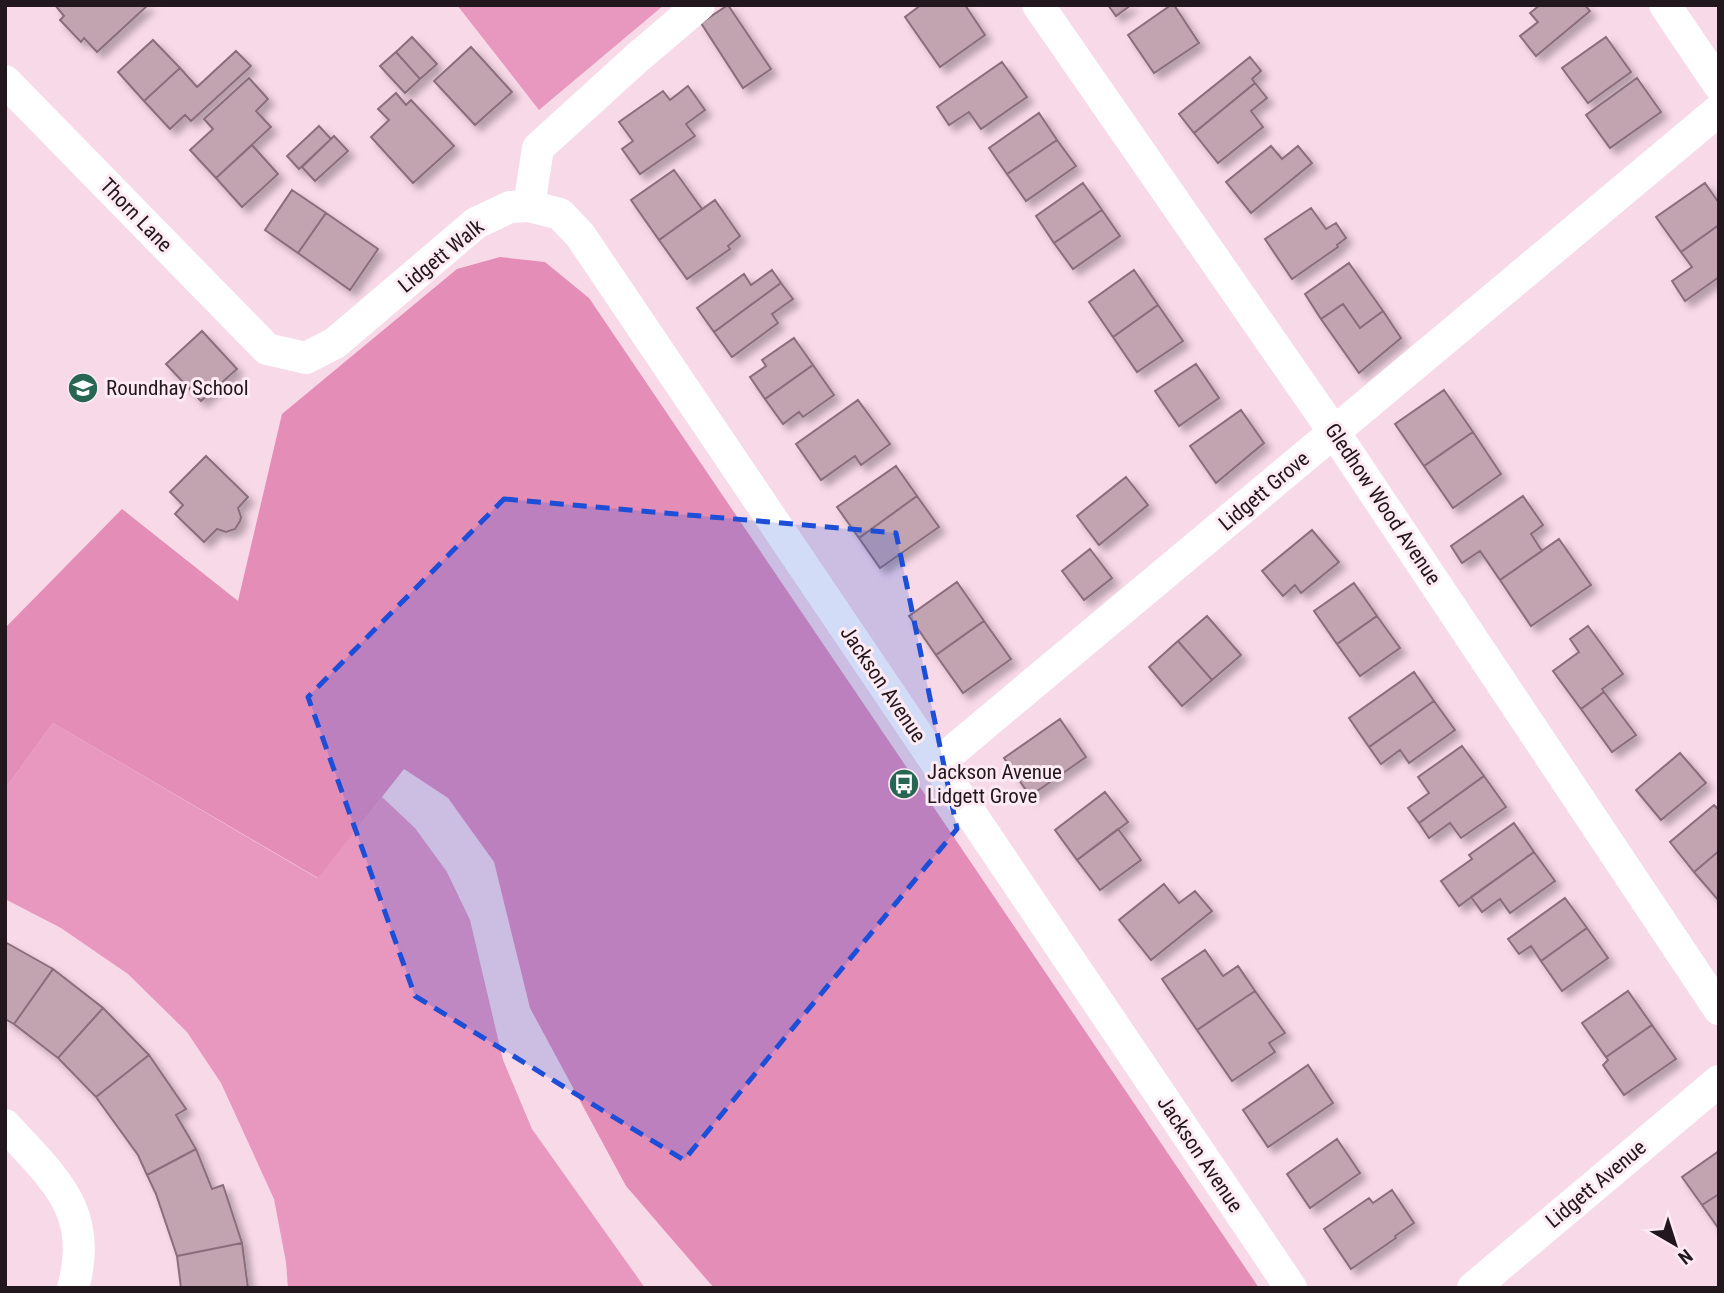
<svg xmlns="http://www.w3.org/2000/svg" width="1724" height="1293" font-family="'Roboto Condensed',sans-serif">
	<defs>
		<filter id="shadow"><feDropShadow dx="6" dy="6" stdDeviation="3.5" flood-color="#0004"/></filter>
	</defs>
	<rect width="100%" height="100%" fill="#f8d9e7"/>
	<path fill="#e897be" d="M457,5H664L539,110Z
		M53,723L317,878L382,797L415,828L447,872L470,920L503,1060L532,1129L645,1288H288L286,1262L274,1199L221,1083L187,1032L128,974L61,928L5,899V789Z"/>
	<path fill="#e38db7" d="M500,257L545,262L589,298L1259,1288H714L626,1186L530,1008L494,862L448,798L404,769L318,878L53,723L5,789V628L122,509L238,601L282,414L457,269Z"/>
	<path fill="#c2a4b1" stroke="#8a6e7b" stroke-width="2" filter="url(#shadow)" d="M55,5H148L97,52L84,38L81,42L60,20L64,16Z
		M728,5L771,69L743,88L701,23Z
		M921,5H965L985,35L940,67L905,17Z
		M1108,5H1131L1116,16Z
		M1171,5H1174L1199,43L1154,73L1128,35Z
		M1540,5H1585L1590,11L1536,56L1520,36L1538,22L1530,13Z
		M412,37L437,64L420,79L396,52Z
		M1606,37L1631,72L1588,103L1562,68Z
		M153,40L180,68L144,101L118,72Z
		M471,47L512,92L475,125L434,81Z
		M236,51L251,66L191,121L185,115L170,129L144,101L180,68L197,87Z
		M396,52L420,79L405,93L380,66Z
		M1250,57L1261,71L1252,79L1255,83L1194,133L1179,114Z
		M1002,62L1027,97L981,129L969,112L949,125L937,107Z
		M249,78L268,99L256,111L271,127L216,178L190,150L213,129L204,119Z
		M1637,78L1661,112L1610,148L1586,115Z
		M1255,83L1267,98L1251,111L1263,127L1218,163L1194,133Z
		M688,86L705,110L686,124L695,136L640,174L622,149L633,141L619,122L663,91L670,100Z
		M396,93L406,105L411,100L454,146L413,183L371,137L389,120L378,109Z
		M1039,113L1057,140L1007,174L989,148Z
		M319,126L331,139L299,169L287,156Z
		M334,136L348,151L315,181L302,167Z
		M1057,140L1076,166L1026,201L1007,174Z
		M252,145L278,174L242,207L216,178Z
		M1271,146L1282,159L1298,146L1312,163L1251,213L1226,182Z
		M674,170L702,209L659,240L631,200Z
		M1083,183L1102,210L1054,243L1036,216Z
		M1705,183L1719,203V225L1681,252L1656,217Z
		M292,190L326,213L298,253L265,230Z
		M715,200L740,236L728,246L730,249L687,279L659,240Z
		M1311,208L1326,229L1336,223L1346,238L1337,245L1338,247L1292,279L1265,239Z
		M1102,210L1120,236L1073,269L1054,243Z
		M326,213L378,249L350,290L298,253Z
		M1719,225V277L1685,301L1672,281L1692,267L1681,252Z
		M1349,263L1383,311L1360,328L1343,304L1321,319L1305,294Z
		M772,270L781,283L714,332L697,308L744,274L751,285Z
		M1134,270L1158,305L1113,337L1089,302Z
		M781,283L793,299L772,314L778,323L732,357L714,332Z
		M1343,304L1360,328L1383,311L1401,338L1359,373L1321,319Z
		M1158,305L1183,341L1137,372L1113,337Z
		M202,331L237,369L201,401L166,364Z
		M794,338L813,365L765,399L750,377L766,366L762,360Z
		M1196,364L1219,398L1179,426L1155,391Z
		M813,365L834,395L803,417L799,412L783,424L765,399Z
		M1444,390L1473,432L1424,466L1395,424Z
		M858,400L890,444L861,465L855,456L821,480L796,444Z
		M1241,410L1264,443L1216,483L1190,446Z
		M1473,432L1501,474L1453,508L1424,466Z
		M206,456L248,497L238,508L241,517L240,521L235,529L226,532L217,529L204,542L175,514L183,505L170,492Z
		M896,466L917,496L859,538L837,507Z
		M1126,477L1148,505L1099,545L1077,516Z
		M917,496L939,527L880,568L859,538Z
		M1523,496L1543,525L1531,534L1542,551L1500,580L1480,551L1462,563L1451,546Z
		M1312,530L1339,562L1301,593L1295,585L1283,596L1262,571Z
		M1559,539L1591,585L1531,626L1500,580Z
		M1090,549L1112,578L1084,600L1062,571Z
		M957,582L984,621L936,655L909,616Z
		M1354,583L1377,616L1337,644L1314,611Z
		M1207,616L1241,655L1212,680L1178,641Z
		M1377,616L1400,648L1360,676L1337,644Z
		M984,621L1011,659L963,693L936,655Z
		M1588,626L1623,674L1602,689L1604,692L1581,709L1553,671L1579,652L1570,639Z
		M1178,641L1212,680L1182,706L1149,667Z
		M1414,672L1434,701L1369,747L1349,718Z
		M1604,692L1636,735L1612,752L1581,709Z
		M1434,701L1455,730L1409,763L1400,750L1381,764L1369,747Z
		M1060,719L1086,757L1030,796L1004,758Z
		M1462,746L1484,776L1419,823L1408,808L1429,793L1418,777Z
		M1680,753L1706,783L1661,820L1636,790Z
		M1484,776L1506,807L1461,838L1450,823L1429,838L1419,823Z
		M1105,792L1128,822L1077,860L1055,830Z
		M1714,805L1719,810V851L1694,872L1670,842Z
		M1514,823L1534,852L1459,906L1441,881L1472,859L1469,855Z
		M1118,829L1141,860L1100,890L1077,860Z
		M1719,851V901L1694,872Z
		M1534,852L1555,881L1510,913L1500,899L1482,912L1471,897Z
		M1164,884L1179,903L1195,891L1212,911L1151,960L1119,920Z
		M1565,898L1587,928L1541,961L1531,946L1519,954L1508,939Z
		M1587,928L1608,958L1562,991L1541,961Z
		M5,942L53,969L14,1024L5,1019Z
		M1205,950L1223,976L1238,966L1255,991L1197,1030L1162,979Z
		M53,969L103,1008L58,1058L14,1024Z
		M1255,991L1285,1033L1269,1043L1275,1052L1232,1081L1197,1030Z
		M1628,991L1652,1025L1606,1057L1582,1023Z
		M103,1008L149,1055L96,1097L58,1058Z
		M1652,1025L1676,1059L1624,1095L1603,1065L1608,1060L1606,1057Z
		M149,1055L186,1109L176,1115L196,1149L147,1175L138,1155L96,1097Z
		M1308,1065L1333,1103L1268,1147L1243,1110Z
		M1337,1139L1360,1173L1310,1208L1287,1174Z
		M196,1149L212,1189L223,1185L242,1243L177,1256L156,1194L147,1175Z
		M1719,1151V1194L1702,1205L1682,1177Z
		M1392,1190L1414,1223L1395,1236L1396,1238L1351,1269L1324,1229L1369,1198L1373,1203Z
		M1719,1194V1229L1702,1205Z
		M242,1243L248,1288H181L177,1256Z"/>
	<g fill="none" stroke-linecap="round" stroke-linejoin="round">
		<path stroke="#fff" stroke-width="32" d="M1038,5L1334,432L1719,1009
			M1665,5L1719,85
			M5,81L267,349L306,358L335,343L476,223L510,207L529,206L560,214L580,235L1291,1288
			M529,206L538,148L637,58L699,5
			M937,764L1719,110
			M5,1125C53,1178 95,1210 73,1288
			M1473,1288L1719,1081"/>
	</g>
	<path fill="#1d4ed8" fill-opacity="0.2" stroke="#1d4ed8" stroke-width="5" stroke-dasharray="14 9" stroke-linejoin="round" d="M504,499L896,533L957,829L684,1160L415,996L308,697Z"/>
	<defs>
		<g id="school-disc" transform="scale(1.575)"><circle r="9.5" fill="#276652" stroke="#fdeaf2"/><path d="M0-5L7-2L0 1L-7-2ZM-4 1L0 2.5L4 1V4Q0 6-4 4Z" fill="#fff"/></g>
		<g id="bus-disc" transform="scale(1.575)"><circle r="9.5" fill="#276652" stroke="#fdeaf2"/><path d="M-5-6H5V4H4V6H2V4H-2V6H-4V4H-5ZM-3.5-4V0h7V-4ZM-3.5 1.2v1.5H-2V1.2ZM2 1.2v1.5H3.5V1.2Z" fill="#fff"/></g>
	</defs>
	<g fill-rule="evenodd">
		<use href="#school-disc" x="83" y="388"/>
		<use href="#bus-disc" x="904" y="784"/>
	</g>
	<g text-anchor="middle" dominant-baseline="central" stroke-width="6" stroke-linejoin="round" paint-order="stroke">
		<g font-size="21" fill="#22171d" stroke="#fdeaf2">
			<text transform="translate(136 215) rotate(46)">Thorn Lane</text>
			<text transform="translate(441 256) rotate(-39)">Lidgett Walk</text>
			<text transform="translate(1264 491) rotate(-40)">Lidgett Grove</text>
			<text transform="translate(1383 504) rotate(56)">Gledhow Wood Avenue</text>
			<text transform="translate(883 684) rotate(56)">Jackson Avenue</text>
			<text transform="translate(1200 1154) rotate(56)">Jackson Avenue</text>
			<text transform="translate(1596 1184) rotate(-40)">Lidgett Avenue</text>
		</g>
		<g font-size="21" fill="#22171d" stroke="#fdeaf2" text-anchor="start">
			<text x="106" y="388">Roundhay School</text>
			<text x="927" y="772">Jackson Avenue<tspan x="927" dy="24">Lidgett Grove</tspan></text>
		</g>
	</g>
	<rect width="1724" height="1293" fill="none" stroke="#22171d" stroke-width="14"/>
	<g transform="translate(1675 1244) rotate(141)" stroke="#fdeaf2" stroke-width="5" paint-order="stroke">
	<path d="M0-5L12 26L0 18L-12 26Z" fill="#22171d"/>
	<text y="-10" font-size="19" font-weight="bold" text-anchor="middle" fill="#22171d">N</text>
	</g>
</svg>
